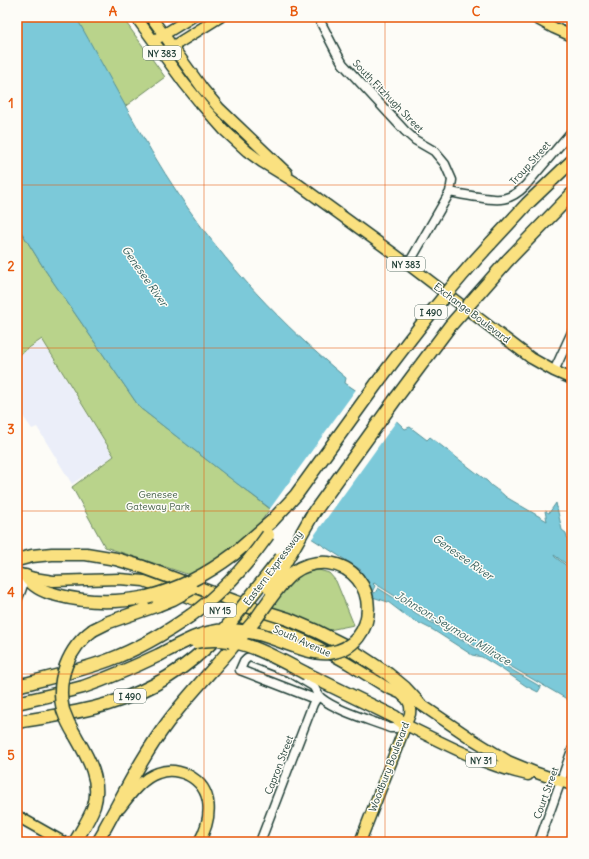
<svg xmlns="http://www.w3.org/2000/svg" width="589" height="859" font-family="Delius,sans-serif">
	<rect width="100%" height="100%" fill="#fdfcf7"/>
	<filter id="ink" filterUnits="userSpaceOnUse"><feTurbulence type="fractalNoise" baseFrequency=".025" numOctaves="2"/><feDisplacementMap in="SourceGraphic" scale="8" xChannelSelector="R" yChannelSelector="G"/><feConvolveMatrix kernelMatrix="1 2 1 2 8 2 1 2 1" color-interpolation-filters="sRGB"/></filter>
	<g filter="url(#ink)">
		<path fill="#ebeef9" d="M42,341L113,456L72,484L37,427L32,429L22,415L17,418V356Z"/>
		<path fill="#b9d38b" stroke="#6c8860" d="M71,17H122L165,77L123,108Z
			M17,225L45,270L140,408L270,509L256,528L243,539L211,564L193,576L105,547L72,487L114,456L42,339L17,356Z
			M319,570L329,573L336,581L354,625L329,630L270,608L289,581L303,573Z"/>
		<path fill="#7bc9d9" stroke="#569197" d="M17,17H76C110,77 141,138 179,195C225,264 282,325 346,378L345,383L385,410L405,429L410,427L427,440L430,437L487,481C492,488 501,491 506,497L547,521L545,511L549,513L556,503L562,530L566,533L569,545L572,548V568L554,555L555,557L572,570V702L427,618L429,614L413,604L411,606L374,583L373,584L375,586L372,592L375,593L378,588L410,608V609L422,617L541,687L538,692L526,686L503,670L482,657L472,655L433,630L409,618L388,602L360,593L356,589L358,584L364,575L361,573V570L300,531L235,482L140,408L45,270L17,225Z"/>
		<path fill="#fdfcf7" d="M357,388L386,409L398,419L311,540L269,510Z"/>
		<g fill="none" stroke-linecap="round" stroke-linejoin="round">
			<g stroke="#1f3d34" stroke-width="11">
				<path id="minor" d="M318,17L336,52L343,64L405,131L415,140L434,151L445,164L452,180L450,192L408,265
					M450,192C460,194 469,196 478,197C499,201 510,201 525,186L572,131
					M554,371L572,332
					M17,600L21,591L26,576
					M315,699L240,670L244,661L247,658L250,657L291,673L313,686C316,689 317,695 321,698C337,711 370,720 390,728H396L406,725
					M260,842L313,704L318,696
					M539,842L572,750"/>
			</g>
			<g stroke="#1f3d34" stroke-width="13">
				<path id="major" d="M136,17L184,83L201,104L224,130L247,151L262,162L298,184L397,256L531,358L554,371L572,379
					M151,17L203,89L219,108L287,173
					M534,17L554,28L572,36
					M158,38L192,17
					M167,50L220,17
					M17,573L34,578L53,581L119,579L144,581L163,588L240,617L278,629L306,641L320,648L347,663L386,687L413,699L469,737L508,761L537,773L572,785
					M406,725C445,744 485,766 528,775
					M120,808C130,795 142,778 158,773C168,769 179,771 188,775C215,789 212,819 199,842
					M17,816L63,842
					M97,842L109,822
					M360,842L410,714C411,705 409,700 402,695"/>
			</g>
			<g stroke="#1f3d34" stroke-width="15">
				<path id="highway" d="M490,244L527,204L572,161
					M508,260L572,194
					M310,518L397,397
					M234,554L272,521L296,495L377,383
					M17,560L32,556L52,554H86L116,559L143,567L250,607L288,619L316,631L344,645L388,674L405,688L418,702
					M26,576C33,587 44,592 57,595C87,603 117,603 147,597
					M93,630L109,622L158,605
					M307,674L395,717L406,725
					M17,686C48,678 79,671 109,660C138,649 164,634 190,616
					M17,703C39,698 61,693 83,687C109,678 134,667 159,655
					M17,722C47,717 78,713 108,704C150,691 188,668 219,635
					M75,735C87,756 102,780 94,806C90,818 82,830 75,842
					M105,828C125,792 143,755 168,722C188,695 212,671 234,645"/>
			</g>
			<use href="#minor" stroke="#fdfcf7" stroke-width="8"/>
			<use href="#major" stroke="#fae180" stroke-width="10"/>
			<use href="#highway" stroke="#fae180" stroke-width="12"/>
			<g stroke="#1f3d34" stroke-width="15" stroke-linecap="butt">
				<path id="highway-bridge" d="M377,383C413,335 449,288 490,244
					M397,397L450,326L508,260
					M270,589L315,510
					M147,597C181,588 206,575 234,554
					M158,605L173,599L191,589
					M190,616C221,594 246,566 268,535
					M225,629L281,558
					M196,642C237,633 272,656 307,674
					M159,655C197,635 214,624 259,634C278,639 309,655 329,653C381,646 381,570 328,563C316,562 304,565 294,572C280,582 266,605 256,619L234,645
					M75,735C70,727 66,719 63,710C56,680 68,648 93,630"/>
			</g>
			<use href="#highway-bridge" stroke="#fae180" stroke-width="12"/>
		</g>
	</g>
	<path fill="none" stroke="#e8590c" stroke-width="1" stroke-opacity="0.55" d="M204,17V842M385,17V842M17,185H572M17,348H572M17,511H572M17,674H572"/>
	<g text-anchor="middle" dominant-baseline="central" stroke-width="3" stroke-linejoin="round" paint-order="stroke">
		<g fill="#fdfcf7" stroke="#62766e" stroke-width="1">
			<rect x="143" y="46" width="38" height="14" rx="3"/>
			<rect x="387" y="257" width="38" height="14" rx="3"/>
			<rect x="415" y="305" width="32" height="14" rx="3"/>
			<rect x="204" y="603" width="32" height="14" rx="3"/>
			<rect x="114" y="689" width="32" height="14" rx="3"/>
			<rect x="466" y="753" width="30" height="14" rx="3"/>
		</g>
		<g font-size="9" font-weight="bold" fill="#1f3d34">
			<text x="162" y="53">NY 383</text>
			<text x="406" y="264">NY 383</text>
			<text x="431" y="312">I 490</text>
			<text x="220" y="610">NY 15</text>
			<text x="130" y="696">I 490</text>
			<text x="481" y="760">NY 31</text>
		</g>
		<g font-size="10" fill="#1f3d34" stroke="#fdfcf7">
			<text transform="translate(388 96) rotate(46)">South Fitzhugh Street</text>
			<text transform="translate(530 163) rotate(-48)">Troup Street</text>
			<text transform="translate(472 313) rotate(37)">Exchange Boulevard</text>
			<text transform="translate(273 568) rotate(-53)">Eastern Expressway</text>
			<text transform="translate(302 641) rotate(24)">South Avenue</text>
			<text transform="translate(279 765) rotate(-69)">Capron Street</text>
			<text transform="translate(389 767) rotate(-69)">Woodbury Boulevard</text>
			<text transform="translate(546 793) rotate(-70)">Court Street</text>
		</g>
		<g font-size="10" fill="#46624a" stroke="#fdfcf7">
			<text x="158" y="494">Genesee<tspan x="158" dy="12">Gateway Park</tspan></text>
		</g>
		<g font-size="11" font-style="italic" fill="#36605d" stroke="#fdfcf7">
			<text transform="translate(145 276) rotate(55)">Genesee River</text>
			<text transform="translate(463 557) rotate(35)">Genesee River</text>
			<text transform="translate(453 628) rotate(31)">Johnson-Seymour Millrace</text>
		</g>
	</g>
	<rect width="589" height="859" fill="none" stroke="#fdfcf7" stroke-width="44"/>
	<rect x="22" y="22" width="545" height="815" fill="none" stroke="#e8590c" stroke-width="1.5"/>
	<g font-size="13" text-anchor="middle" font-weight="bold" fill="#e8590c">
		<text x="113" y="16">A</text>
		<text x="294" y="16">B</text>
		<text x="476" y="16">C</text>
		<text x="11" y="108">1</text>
		<text x="11" y="271">2</text>
		<text x="11" y="434">3</text>
		<text x="11" y="597">4</text>
		<text x="11" y="760">5</text>
	</g>
</svg>
